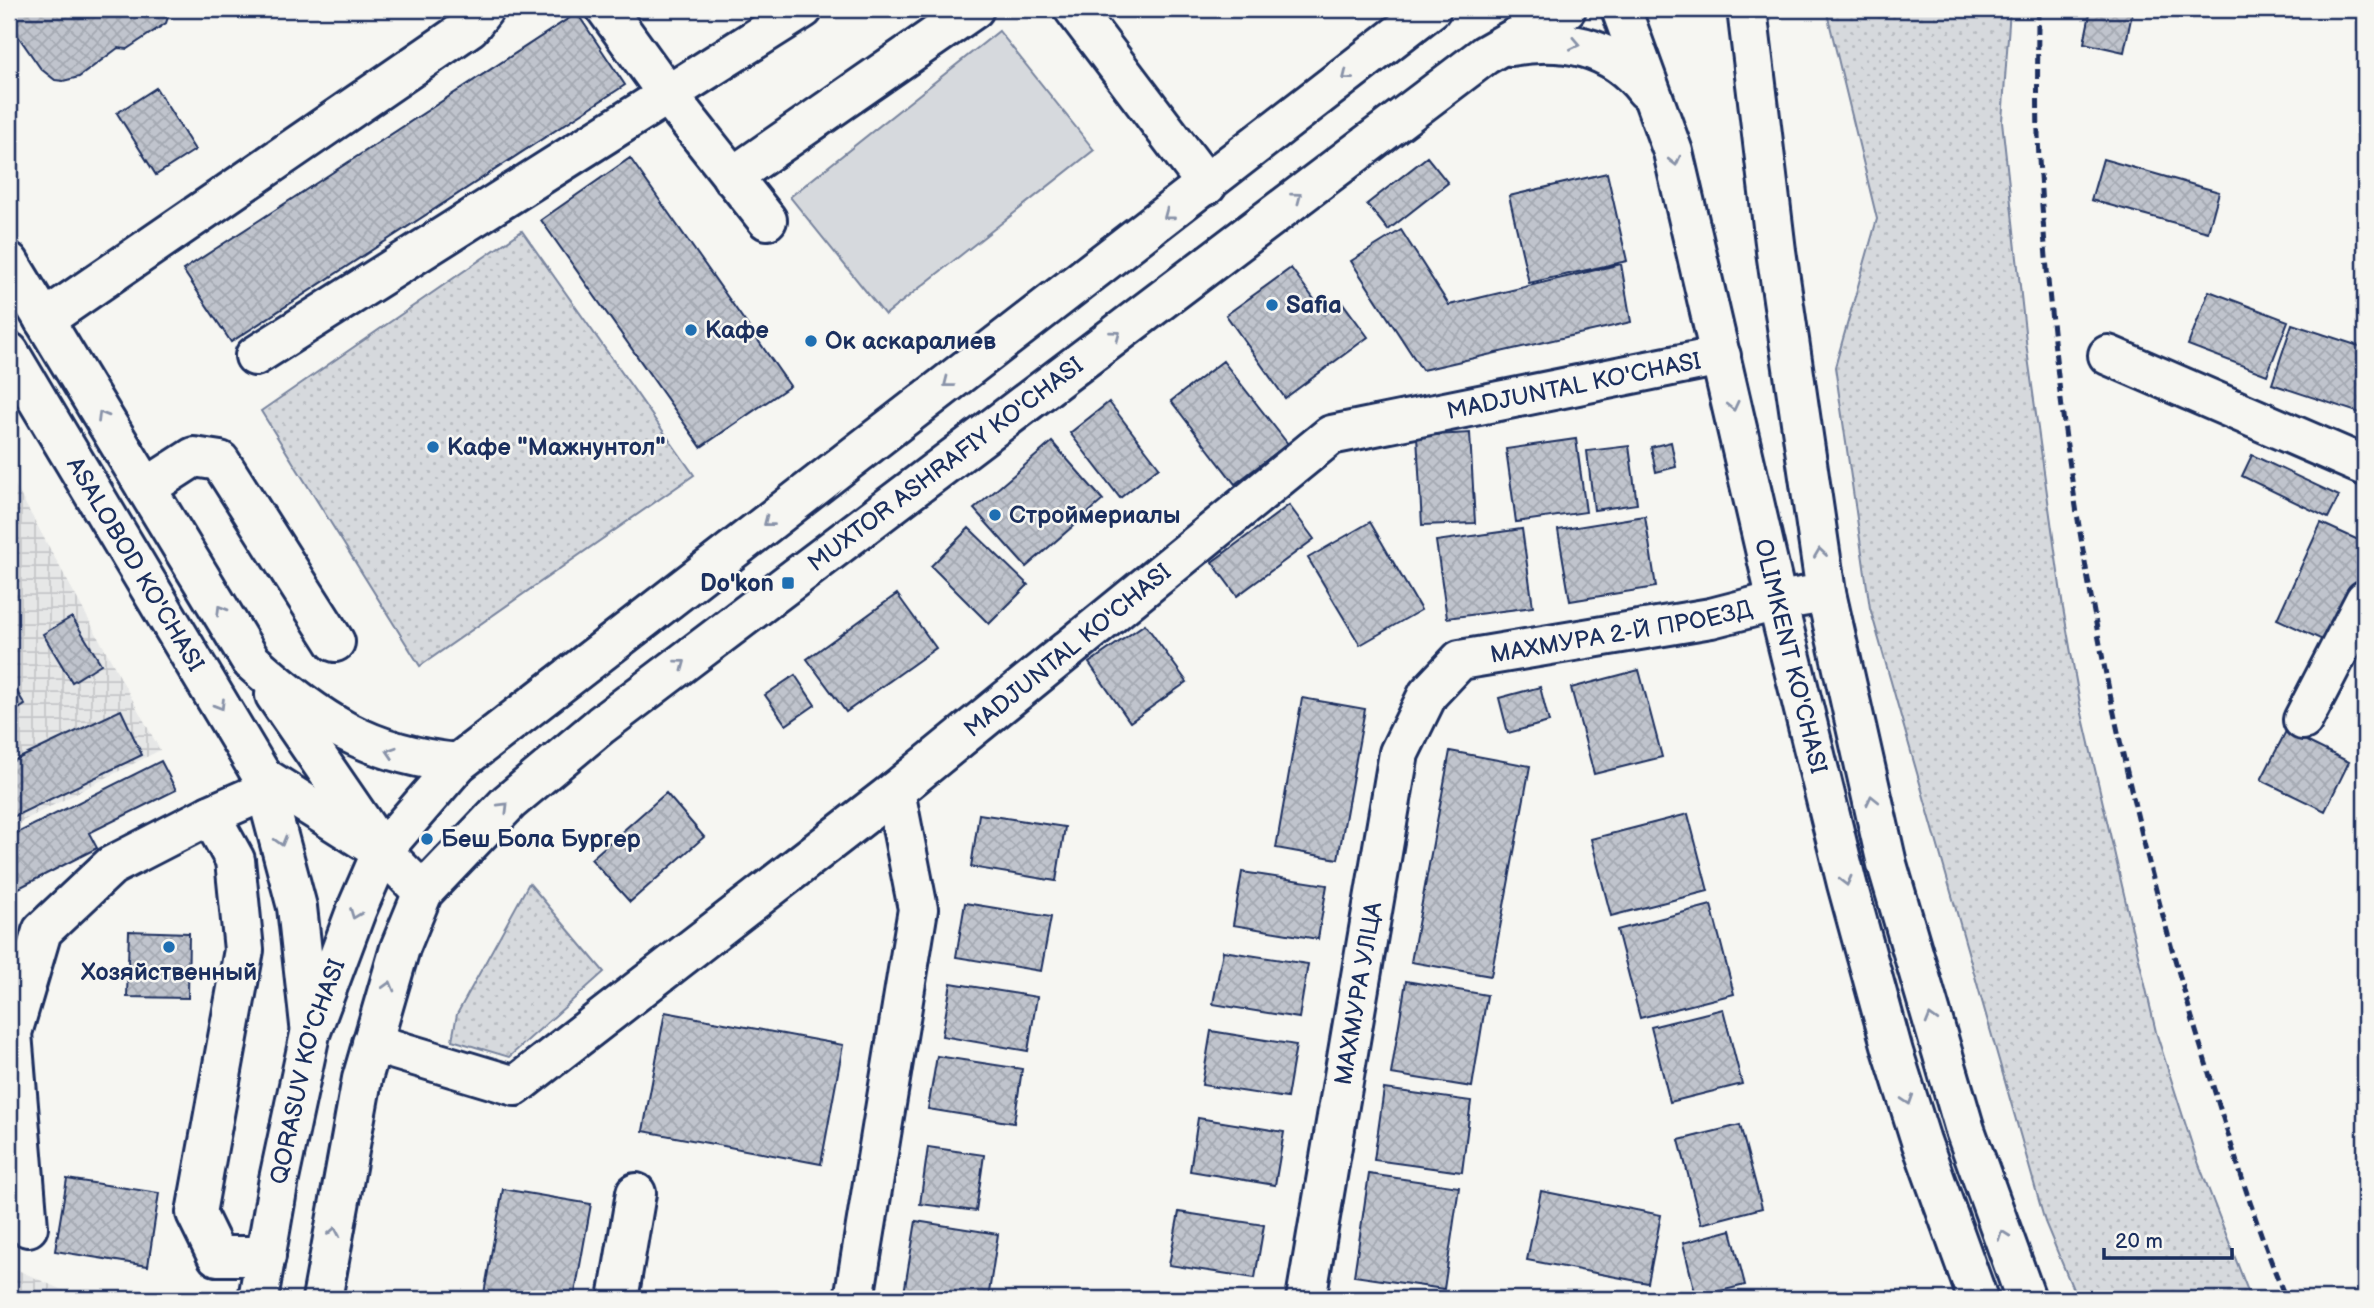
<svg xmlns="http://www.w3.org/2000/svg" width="2374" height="1308" font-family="'Balsamiq Sans',sans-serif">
	<defs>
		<pattern id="industrial-grid" width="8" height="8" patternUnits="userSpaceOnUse" patternTransform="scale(1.75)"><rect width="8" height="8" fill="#e6e7e7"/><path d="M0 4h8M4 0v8" fill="none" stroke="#c5c6c9"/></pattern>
		<pattern id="grass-dots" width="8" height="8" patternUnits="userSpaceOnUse" patternTransform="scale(1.75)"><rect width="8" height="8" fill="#d6d9dd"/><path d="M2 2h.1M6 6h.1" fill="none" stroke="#b7bbc0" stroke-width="1.8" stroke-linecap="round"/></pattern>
		<pattern id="building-cross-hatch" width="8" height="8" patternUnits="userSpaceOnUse" patternTransform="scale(1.75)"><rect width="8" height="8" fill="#c0c4cd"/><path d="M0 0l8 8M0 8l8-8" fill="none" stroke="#a4a9b2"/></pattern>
	</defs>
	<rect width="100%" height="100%" fill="#f6f6f2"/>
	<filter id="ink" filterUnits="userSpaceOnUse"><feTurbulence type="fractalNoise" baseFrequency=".0143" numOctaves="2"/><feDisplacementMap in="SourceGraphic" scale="14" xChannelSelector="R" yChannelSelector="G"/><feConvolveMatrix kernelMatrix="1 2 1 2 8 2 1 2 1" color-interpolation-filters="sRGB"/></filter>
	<g filter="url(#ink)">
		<path fill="url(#industrial-grid)" d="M15,485L160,750L9,828V489Z
			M9,1266L82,1299H9Z"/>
		<path fill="url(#grass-dots)" stroke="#78849e" stroke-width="2" d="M1826,9H2010L2002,121L2027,350L2063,608L2081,709L2156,1032L2195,1154L2251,1299H2077L2045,1222L1870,608L1835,367L1877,219Z
			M522,231L694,475L420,666L261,411Z
			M529,883L604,972L509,1057L452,1040L457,1014Z"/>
		<path fill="#d6d9dd" stroke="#78849e" stroke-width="2" d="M999,31L1094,150L885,315L790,197Z"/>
		<path fill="url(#building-cross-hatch)" stroke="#1b2f5e" stroke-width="2" d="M9,9H177L169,14L166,23L127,49L118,48L79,77L63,81L55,80L41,69L9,23Z
			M2091,9H2133L2124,52L2084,43Z
			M577,13L625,85L231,342L183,270Z
			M156,88L195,150L156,175L117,113Z
			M1427,157L1448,183L1388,230L1367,204Z
			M630,158L790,386L701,447L541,220Z
			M2103,159L2219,192L2208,232L2091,200Z
			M1607,173L1627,261L1529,283L1509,196Z
			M1401,230L1449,305L1621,264L1631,322L1422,370L1351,261Z
			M1291,268L1325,314L1342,302L1368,337L1285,398L1226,315Z
			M2209,291L2288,321L2267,375L2188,345Z
			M2292,324L2365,348L2363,414L2272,384Z
			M1223,361L1288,444L1235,484L1171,401Z
			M1109,402L1159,467L1120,498L1070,433Z
			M1470,433L1475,523L1422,525L1417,436Z
			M1576,439L1586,512L1516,522L1506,449Z
			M1052,442L1103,500L1026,567L974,509Z
			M1671,442L1676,467L1656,472L1651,447Z
			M1629,446L1637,504L1594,510L1587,451Z
			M2252,455L2339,496L2328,518L2242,476Z
			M1289,505L1314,539L1237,596L1212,562Z
			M1645,516L1656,587L1570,601L1558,530Z
			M1370,522L1421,610L1360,645L1308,558Z
			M2321,523L2365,543V565L2329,643L2277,619Z
			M969,528L1028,585L989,624L931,566Z
			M1522,529L1533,607L1447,618L1436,541Z
			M897,594L936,648L846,712L807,659Z
			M72,617L101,664L72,682L43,634Z
			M1145,624L1187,682L1130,722L1089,663Z
			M1639,670L1662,757L1594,774L1571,688Z
			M795,675L815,705L786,725L765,695Z
			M9,679L25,705L9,715Z
			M1540,687L1549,722L1508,733L1499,698Z
			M1302,698L1365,709L1338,859L1276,848Z
			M121,710L142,755L9,819V763Z
			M2286,731L2349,762L2325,811L2261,780Z
			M1450,751L1530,766L1491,976L1411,962Z
			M161,761L176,790L89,833L97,848L9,893V837Z
			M666,793L704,837L630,902L591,859Z
			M979,814L1065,827L1056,881L971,867Z
			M1688,814L1708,891L1611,916L1591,839Z
			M1242,872L1327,885L1318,939L1233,925Z
			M965,903L1051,917L1041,971L956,957Z
			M1711,905L1734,994L1640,1018L1617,930Z
			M129,931L189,933L188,998L127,997Z
			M1223,951L1308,964L1299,1018L1213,1004Z
			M1406,981L1487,995L1472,1087L1391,1074Z
			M951,983L1037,997L1028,1051L942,1036Z
			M1723,1009L1742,1084L1670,1102L1651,1027Z
			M665,1012L843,1045L821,1164L643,1131Z
			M1211,1031L1296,1045L1287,1098L1202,1085Z
			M937,1056L1022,1069L1014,1123L928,1109Z
			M1384,1089L1471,1101L1462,1172L1374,1160Z
			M1198,1118L1284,1132L1275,1185L1190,1171Z
			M1740,1125L1762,1208L1701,1224L1679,1140Z
			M928,1147L984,1155L976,1211L920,1204Z
			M1369,1174L1459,1187L1444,1289L1354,1276Z
			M67,1179L159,1193L148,1266L55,1251Z
			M503,1189L591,1204L574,1299H483Z
			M1541,1191L1661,1215L1648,1283L1527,1260Z
			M1179,1212L1264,1225L1255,1278L1169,1265Z
			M916,1221L998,1234L988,1299H903Z
			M1731,1230L1745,1285L1696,1297L1683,1243Z
			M1170,1293L1207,1299H1169Z"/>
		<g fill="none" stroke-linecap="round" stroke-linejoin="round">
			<g stroke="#1b2f5e" stroke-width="44">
				<g id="minor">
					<path d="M606,9L668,95L767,220"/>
					<path d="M1074,9L1207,185"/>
					<path d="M732,177L974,9"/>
					<path d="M44,320L470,27L484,9"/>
					<path d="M2108,355L2365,466"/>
					<path d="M255,356L803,9"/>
					<path d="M146,488L194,457L220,461L335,642"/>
					<path d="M2303,720L2365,600"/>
					<path d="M210,815L235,860L244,950L196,1213L217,1256H266"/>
					<path d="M372,1043L515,1086L895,791"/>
					<path d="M28,1227L12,1033L42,931L111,866L210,815L267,790"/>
					<path d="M618,1299L636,1193"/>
					<path id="s1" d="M854,1299L918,909L895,791L1331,435L1721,356"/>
					<path id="s2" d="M1306,1299L1399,753L1428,694L1460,660L1711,618L1777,601L1826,593"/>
				</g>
			</g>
			<g stroke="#1b2f5e" stroke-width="44">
				<g id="major">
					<path id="s3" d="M1621,9L1673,152L1777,601L1847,884L1893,1052L1921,1141L1978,1299"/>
					<path d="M1747,9L1776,251L1826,593L1887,864L1965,1130L2026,1299"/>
					<path d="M1510,46C1563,37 1612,45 1646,90"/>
					<path d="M9,262L251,661C317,720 368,755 458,763"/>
					<path id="s4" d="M9,352L262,776L297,907L310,1025"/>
					<path d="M275,695L382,851L423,892"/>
					<path d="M262,776L368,843"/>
					<path id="s5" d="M258,1299L279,1179L310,1034L356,911L382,851L458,763L1431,9"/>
					<path id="s6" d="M322,1299L362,1079L400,948L423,892L509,802L601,725L1485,55L1566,9"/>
				</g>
			</g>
			<use href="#minor" stroke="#f6f6f2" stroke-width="38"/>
			<use href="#major" stroke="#f6f6f2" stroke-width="38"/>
			<path stroke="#1b2f5e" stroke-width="5" stroke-dasharray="10 5" stroke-linecap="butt" d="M2038,9C2038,64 2036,120 2040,175C2058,472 2115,770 2203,1054C2229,1137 2253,1219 2286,1299"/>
		</g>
		<defs><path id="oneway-chevron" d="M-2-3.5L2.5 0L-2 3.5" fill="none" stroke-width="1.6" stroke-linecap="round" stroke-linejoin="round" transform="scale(1.75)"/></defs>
		<g stroke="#8892a8">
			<use href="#oneway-chevron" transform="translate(1575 44) rotate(12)"/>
			<use href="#oneway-chevron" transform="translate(1347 76) rotate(142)"/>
			<use href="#oneway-chevron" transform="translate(1675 161) rotate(76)"/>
			<use href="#oneway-chevron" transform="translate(1297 197) rotate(-37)"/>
			<use href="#oneway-chevron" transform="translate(1168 215) rotate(143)"/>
			<use href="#oneway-chevron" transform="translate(1116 335) rotate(-37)"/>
			<use href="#oneway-chevron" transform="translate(948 383) rotate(142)"/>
			<use href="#oneway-chevron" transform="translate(1733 406) rotate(77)"/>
			<use href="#oneway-chevron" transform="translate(102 416) rotate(-121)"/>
			<use href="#oneway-chevron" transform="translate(768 522) rotate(142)"/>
			<use href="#oneway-chevron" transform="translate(1820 553) rotate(-98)"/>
			<use href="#oneway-chevron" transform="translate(221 610) rotate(-121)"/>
			<use href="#oneway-chevron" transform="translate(681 664) rotate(-37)"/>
			<use href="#oneway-chevron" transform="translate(220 705) rotate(59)"/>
			<use href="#oneway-chevron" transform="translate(391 752) rotate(-162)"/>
			<use href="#oneway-chevron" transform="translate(1872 800) rotate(-103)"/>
			<use href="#oneway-chevron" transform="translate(504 807) rotate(-45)"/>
			<use href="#oneway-chevron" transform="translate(281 841) rotate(74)"/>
			<use href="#oneway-chevron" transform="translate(1846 881) rotate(76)"/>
			<use href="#oneway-chevron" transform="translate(355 914) rotate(111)"/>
			<use href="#oneway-chevron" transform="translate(389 986) rotate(-74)"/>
			<use href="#oneway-chevron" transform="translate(1931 1019) rotate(-106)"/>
			<use href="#oneway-chevron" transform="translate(1908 1100) rotate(72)"/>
			<use href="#oneway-chevron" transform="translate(334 1232) rotate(-80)"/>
			<use href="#oneway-chevron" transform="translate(2003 1235) rotate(-110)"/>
		</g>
	</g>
	<g fill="#1f6fb2" stroke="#f6f6f2" stroke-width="2.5">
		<circle cx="1272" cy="305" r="7"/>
		<circle cx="691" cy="330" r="7"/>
		<circle cx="811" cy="341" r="7"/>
		<circle cx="433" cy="447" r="7"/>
		<circle cx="995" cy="515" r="7"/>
		<rect x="781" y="576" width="14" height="14" rx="3.5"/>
		<circle cx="427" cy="839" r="7"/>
		<circle cx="169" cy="947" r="7"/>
	</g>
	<g text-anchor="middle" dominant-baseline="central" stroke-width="5" stroke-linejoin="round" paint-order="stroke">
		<g font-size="24" font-weight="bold" fill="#1b2f5e" stroke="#f6f6f2" text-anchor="start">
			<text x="1286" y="305">Safia</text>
			<text x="705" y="330">Кафе</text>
			<text x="825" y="341">Ок аскаралиев</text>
			<text x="447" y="447">Кафе "Мажнунтол"</text>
			<text x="1009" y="515">Строймериалы</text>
			<text x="774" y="583" text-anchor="end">Do'kon</text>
			<text x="441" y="839">Беш Бола Бургер</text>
			<text x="169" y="972" text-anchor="middle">Хозяйственный</text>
		</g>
		<g font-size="24" fill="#1b2f5e" stroke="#f6f6f2">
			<text stroke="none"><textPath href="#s1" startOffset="1326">MADJUNTAL KO'CHASI</textPath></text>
			<text stroke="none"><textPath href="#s6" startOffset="1097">MUXTOR ASHRAFIY KO'CHASI</textPath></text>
			<text stroke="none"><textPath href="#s4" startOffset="247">ASALOBOD KO'CHASI</textPath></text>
			<text stroke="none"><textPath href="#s2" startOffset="830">МАХМУРА 2-Й ПРОЕЗД</textPath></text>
			<text stroke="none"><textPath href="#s1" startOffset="738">MADJUNTAL KO'CHASI</textPath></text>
			<text stroke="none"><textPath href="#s3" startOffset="670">OLIMKENT KO'CHASI</textPath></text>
			<text stroke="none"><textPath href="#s2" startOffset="310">МАХМУРА УЛЦА</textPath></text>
			<text stroke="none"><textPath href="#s5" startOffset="233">QORASUV KO'CHASI</textPath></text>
		</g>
	</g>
	<rect width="2374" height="1308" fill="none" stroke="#f6f6f2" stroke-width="35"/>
	<rect x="18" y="18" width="2339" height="1273" fill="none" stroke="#1b2f5e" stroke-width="2.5" filter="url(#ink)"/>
	<path d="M2104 1248v10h128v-10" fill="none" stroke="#1b2f5e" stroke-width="3.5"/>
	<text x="2115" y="1248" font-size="21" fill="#1b2f5e" stroke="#f6f6f2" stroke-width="5" paint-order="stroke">20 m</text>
</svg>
